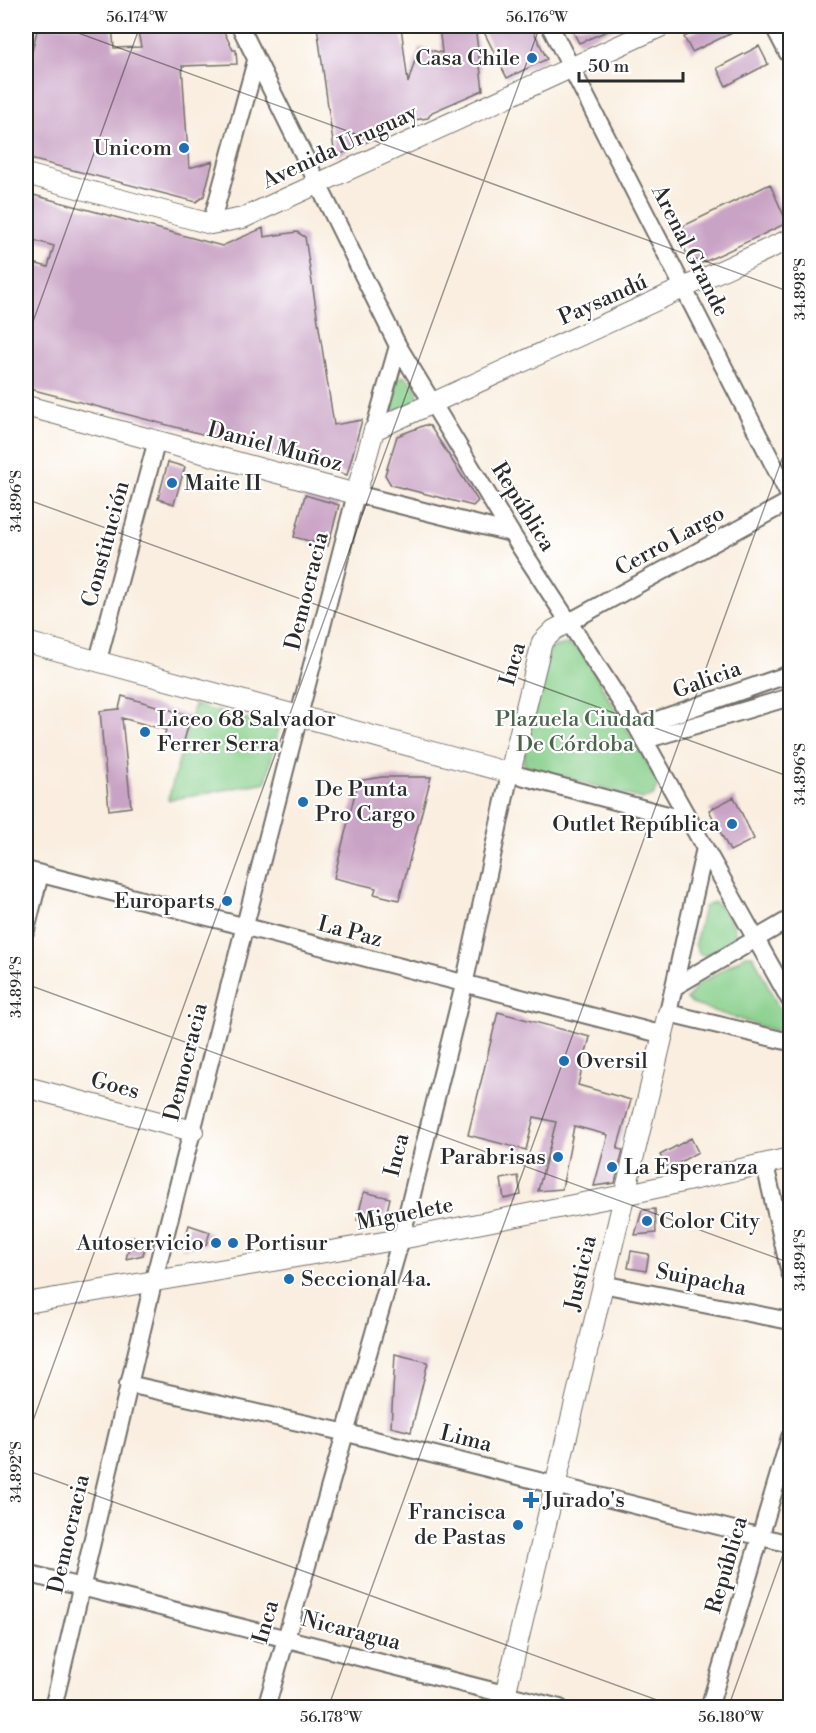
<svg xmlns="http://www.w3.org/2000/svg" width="816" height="1733" font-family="'Libre Bodoni',serif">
	<rect width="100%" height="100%" fill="#fff"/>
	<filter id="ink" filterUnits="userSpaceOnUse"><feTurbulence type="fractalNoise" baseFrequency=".0167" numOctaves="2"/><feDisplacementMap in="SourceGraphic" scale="12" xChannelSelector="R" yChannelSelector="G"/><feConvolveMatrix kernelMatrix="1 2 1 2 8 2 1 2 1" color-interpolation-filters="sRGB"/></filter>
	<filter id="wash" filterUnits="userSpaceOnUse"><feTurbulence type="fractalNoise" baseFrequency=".008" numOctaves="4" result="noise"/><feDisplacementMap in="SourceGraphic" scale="24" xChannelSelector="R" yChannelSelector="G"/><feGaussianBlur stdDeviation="1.35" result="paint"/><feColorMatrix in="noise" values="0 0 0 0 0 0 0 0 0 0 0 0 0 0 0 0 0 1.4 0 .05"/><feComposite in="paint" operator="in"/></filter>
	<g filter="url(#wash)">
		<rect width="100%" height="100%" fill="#f9eedf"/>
		<path fill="#87cf8a" stroke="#597d5a" stroke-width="1.5" d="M403,376C411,380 420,392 418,401L391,413L388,407L398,379Z
			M567,644L581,651L657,780L658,786L653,796L642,799L525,766L523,762L548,655L553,647Z
			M194,705L279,728L266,782L168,800Z
			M714,902C720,905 723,911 727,916C731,922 736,927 735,934C734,945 709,956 700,955L695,944L704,907Z
			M746,955H752L755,959L788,1027L785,1032H779L692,1004L687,999L698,985Z"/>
		<g id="blocks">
			<path fill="#c9a3c5" d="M38,26H112L114,48L141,47L137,26H221L233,50H236L237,64L182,66L189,168L213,161L204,196L196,202L26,158V77Z
				M317,26H401L408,83L419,47L442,53L439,26H475L483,90L432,112L428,118L414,120L335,157Z
				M481,26H531L547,59L507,78Z
				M570,26H619L579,43Z
				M707,26H746L692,52L684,37Z
				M759,46L768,64L726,86L717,68Z
				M770,184L787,223L700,264L690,260L675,230Z
				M26,193L222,246L263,228L264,237L297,232L305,237L334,425L362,420L347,475L297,459L26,388V261L48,267L54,246L26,238Z
				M425,425L430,426L478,501L473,506L391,485L385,475L397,436Z
				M168,462L185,467L174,504L158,499Z
				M305,495L339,505L328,546L294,537Z
				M122,696L191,716L182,748L162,743L166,730L122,718L131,807L109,810L100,711L119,709Z
				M382,777H431L399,900L374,894L376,888L334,878L358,781Z
				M734,797L754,839L730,851L709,810Z
				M498,1012L590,1037L578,1085L631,1100L617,1149L623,1150L615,1183L594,1186L608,1135L574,1126L562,1189L538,1191L556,1122L534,1117L526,1150L468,1135Z
				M691,1138L698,1152L668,1169L660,1155Z
				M518,1176L521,1195L504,1199L501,1179Z
				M364,1192L390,1198L386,1215L357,1220Z
				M655,1209L656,1233L635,1235L642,1210Z
				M189,1225L210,1232L206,1245L182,1249Z
				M132,1236L147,1240L143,1255L126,1259Z
				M631,1251L649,1254L646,1271L628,1268Z
				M395,1354L428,1362L411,1432L391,1427Z"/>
		</g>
	</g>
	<g filter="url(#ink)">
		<use href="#blocks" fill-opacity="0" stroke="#736f6a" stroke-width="1.5"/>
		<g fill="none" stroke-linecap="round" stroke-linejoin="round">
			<g stroke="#736f6a" stroke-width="20">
				<path id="minor" d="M240,26L398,346L511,533L637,727L790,1000
					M550,26L790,497
					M211,224L256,61
					M374,430L398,346
					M571,621L790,501
					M98,660L157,440
					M637,727L790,674
					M645,740L790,697
					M705,848L668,1013L790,1042
					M26,870L664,1035
					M26,930L40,874
					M674,987L790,919
					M765,1165L790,1273
					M602,1284L790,1321
					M128,1384L347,1433L790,1544
					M26,1573L560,1708
					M53,1708L153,1283L356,494L511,533
					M266,1708L401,1239L464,985L510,773L690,821
					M709,1708L790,1437"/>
			</g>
			<g stroke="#736f6a" stroke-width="22">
				<path id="tertiary" d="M26,174L211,224L243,218L662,26
					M26,406L356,494L374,430L790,239
					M26,642L510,773L542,642L554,630L571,621
					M26,1087L193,1131
					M26,1303L401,1239L624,1195L790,1158
					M502,1708L668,1013"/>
			</g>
			<g stroke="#736f6a" stroke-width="26">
				<path id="secondary" d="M777,26L790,51"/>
			</g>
			<use href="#minor" stroke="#fff" stroke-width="16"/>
			<use href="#tertiary" stroke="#fff" stroke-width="20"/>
			<use href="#secondary" stroke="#fff" stroke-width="22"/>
		</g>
	</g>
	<path fill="none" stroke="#2b2b2b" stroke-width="1.5" stroke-opacity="0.45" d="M59,26L790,292M26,341L140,26M26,499L790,777M26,984L790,1263M26,1440L540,26M26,1470L679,1708M328,1708L790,437M728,1708L790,1535"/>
	<g fill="#1f6fb2" stroke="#fff" stroke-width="2">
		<circle cx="532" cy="58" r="6"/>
		<circle cx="184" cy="148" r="6"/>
		<circle cx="172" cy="483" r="6"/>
		<circle cx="145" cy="732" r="6"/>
		<circle cx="303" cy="802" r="6"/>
		<circle cx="732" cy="824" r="6"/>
		<circle cx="227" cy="901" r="6"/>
		<circle cx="564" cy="1061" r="6"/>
		<circle cx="558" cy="1157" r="6"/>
		<circle cx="612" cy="1167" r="6"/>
		<circle cx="647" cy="1221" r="6"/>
		<circle cx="216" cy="1243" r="6"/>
		<circle cx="233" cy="1243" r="6"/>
		<circle cx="289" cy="1279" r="6"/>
		<path d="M528 1491h6v6h6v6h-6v6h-6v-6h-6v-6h6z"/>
		<circle cx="518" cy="1525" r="6"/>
	</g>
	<g text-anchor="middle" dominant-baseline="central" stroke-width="4.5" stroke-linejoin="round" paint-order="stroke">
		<g font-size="22" fill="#2b2b2b" stroke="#fff" text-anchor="start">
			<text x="520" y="58" text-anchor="end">Casa Chile</text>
			<text x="172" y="148" text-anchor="end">Unicom</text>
			<text x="184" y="483">Maite II</text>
			<text x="157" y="719">Liceo 68 Salvador<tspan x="157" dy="25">Ferrer Serra</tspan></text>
			<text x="315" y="789">De Punta<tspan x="315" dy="25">Pro Cargo</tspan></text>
			<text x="720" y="824" text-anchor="end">Outlet República</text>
			<text x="215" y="901" text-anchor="end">Europarts</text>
			<text x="576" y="1061">Oversil</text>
			<text x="546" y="1157" text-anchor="end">Parabrisas</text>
			<text x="624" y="1167">La Esperanza</text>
			<text x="659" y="1221">Color City</text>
			<text x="204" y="1243" text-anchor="end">Autoservicio</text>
			<text x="245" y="1243">Portisur</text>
			<text x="301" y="1279">Seccional 4a.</text>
			<text x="543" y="1500">Jurado's</text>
			<text x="506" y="1512" text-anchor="end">Francisca<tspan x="506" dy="25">de Pastas</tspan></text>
		</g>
		<g font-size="22" fill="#2b2b2b" stroke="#fff">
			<text transform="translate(340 147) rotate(-25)">Avenida Uruguay</text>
			<text transform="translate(690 251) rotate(63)">Arenal Grande</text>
			<text transform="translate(603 300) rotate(-24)">Paysandú</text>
			<text transform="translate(275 447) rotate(15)">Daniel Muñoz</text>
			<text transform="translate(523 507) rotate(58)">República</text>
			<text transform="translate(670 541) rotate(-29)">Cerro Largo</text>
			<text transform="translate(106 544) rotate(-75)">Constitución</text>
			<text transform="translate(307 591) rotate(-76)">Democracia</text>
			<text transform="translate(513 664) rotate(-74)">Inca</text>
			<text transform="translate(707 680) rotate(-20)">Galicia</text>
			<text transform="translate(350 932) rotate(15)">La Paz</text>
			<text transform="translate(186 1062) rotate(-76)">Democracia</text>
			<text transform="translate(115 1086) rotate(15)">Goes</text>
			<text transform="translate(397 1155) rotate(-76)">Inca</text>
			<text transform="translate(405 1214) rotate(-11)">Miguelete</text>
			<text transform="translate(581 1273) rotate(-77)">Justicia</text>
			<text transform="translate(701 1280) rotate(11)">Suipacha</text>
			<text transform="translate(466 1439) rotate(14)">Lima</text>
			<text transform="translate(69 1534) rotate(-77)">Democracia</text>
			<text transform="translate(727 1565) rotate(-74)">República</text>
			<text transform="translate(266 1622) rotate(-74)">Inca</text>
			<text transform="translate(351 1631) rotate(14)">Nicaragua</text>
		</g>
		<g font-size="22" fill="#4b644c" stroke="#fff">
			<text x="575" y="719">Plazuela Ciudad<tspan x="575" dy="25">De Córdoba</tspan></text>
		</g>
	</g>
	<rect width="816" height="1733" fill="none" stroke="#fff" stroke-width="66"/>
	<path d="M579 72v9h104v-9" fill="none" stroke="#2b2b2b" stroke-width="3"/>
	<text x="588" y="72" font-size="18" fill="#2b2b2b" stroke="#ffffff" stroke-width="4.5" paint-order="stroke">50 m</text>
	<rect x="33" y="33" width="750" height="1667" fill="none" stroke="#2b2b2b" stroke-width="2"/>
	<g font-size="15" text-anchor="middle" fill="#2b2b2b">
		<text x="137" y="22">56.174°W</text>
		<text x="537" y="22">56.176°W</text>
		<text transform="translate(800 289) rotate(-90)" y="5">34.898°S</text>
		<text transform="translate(16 501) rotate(-90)" y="5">34.896°S</text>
		<text transform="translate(800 774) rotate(-90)" y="5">34.896°S</text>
		<text transform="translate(16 987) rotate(-90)" y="5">34.894°S</text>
		<text transform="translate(800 1260) rotate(-90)" y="5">34.894°S</text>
		<text transform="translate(16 1472) rotate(-90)" y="5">34.892°S</text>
		<text x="331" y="1722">56.178°W</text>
		<text x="731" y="1722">56.180°W</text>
	</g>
</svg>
